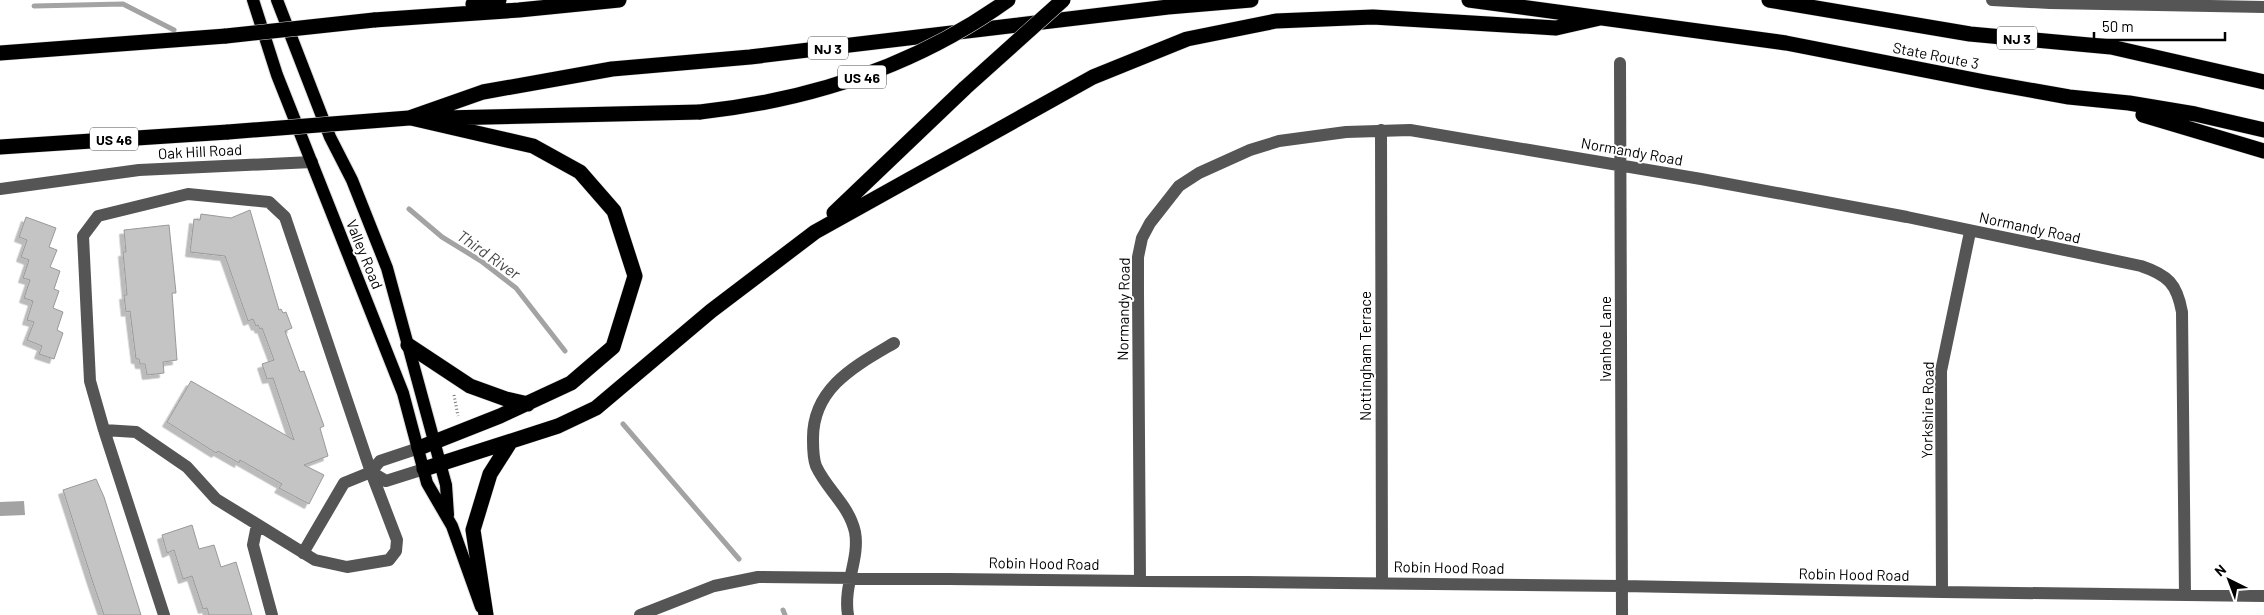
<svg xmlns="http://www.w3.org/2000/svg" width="2264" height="615" font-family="Barlow,sans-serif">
	<defs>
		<filter id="shadow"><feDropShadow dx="-4.5" dy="4.5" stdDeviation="0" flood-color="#0004"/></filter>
	</defs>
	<rect width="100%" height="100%" fill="#fff"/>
	<path fill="#a3a3a3" d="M24,501L25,515L0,516V502Z"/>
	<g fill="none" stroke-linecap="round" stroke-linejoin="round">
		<path stroke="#a3a3a3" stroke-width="5" d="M34,6L123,4L174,30
			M409,209L442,237L481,261L516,288L565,351
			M623,424L739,559
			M783,610L785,615"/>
	</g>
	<path fill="#c4c4c4" stroke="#999" filter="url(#shadow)" d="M250,210L279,310L281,309L283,313L286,312L292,328L285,331L300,372L304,371L324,426L320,428L328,456L304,465L324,475L309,504L279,488L282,484L240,460L239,463L218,451L216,453L167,422L191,381L294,440L273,378L267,379L262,364L274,360L262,328L260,329L258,325L256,326L253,319L248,321L225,256L190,252L194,219L200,220L201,214L231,218Z
		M26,217L56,228L49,247L57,250L50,267L60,271L54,289L59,291L53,308L63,312L57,330L63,333L54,359L39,354L42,346L27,340L34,322L27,320L33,301L24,298L30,280L23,278L29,260L21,257L27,240L19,237Z
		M169,225L176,293H172L177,360L163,362L164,373L147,375L145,364H140L139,359H136L130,311L126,312L124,295H127L123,252H126L124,230Z
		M96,479L104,497L141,615H104L92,580L63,490Z
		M192,525L199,549L214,545L221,567L236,562L252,615H209L207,608L203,609L192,576L183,579L174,550L167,553L162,535Z"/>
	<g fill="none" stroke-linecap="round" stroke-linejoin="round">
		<g stroke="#dbdbdb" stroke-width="14">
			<path id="major" d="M253,0L277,75L403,393L427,483L452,526L481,607
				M277,0L330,137L352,180L387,268L446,485L448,515"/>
		</g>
		<g stroke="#dbdbdb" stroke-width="16">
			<path id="highway" d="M1469,0L1786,43L1985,82L2069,97L2129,103L2195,114L2264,130
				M1769,0L1970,34L2111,47L2264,82
				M473,4L499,0
				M374,20L519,10L619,0
				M0,53L226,36
				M2143,115L2264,151
				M409,118L483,92L612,69L750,57L1168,7L1251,0
				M411,118L533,146L580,172L614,211L635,276L613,347L571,383L500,416L419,448
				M443,118L700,112
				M0,147L228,132
				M834,213L965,88
				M408,345L470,386L506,399L528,404
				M424,469L558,426L596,408L711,311L815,232L1093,77L1187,39L1276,21L1373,17L1556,28L1600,18
				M486,615L473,530L490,474L511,441"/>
		</g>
		<path stroke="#777" stroke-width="3" stroke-dasharray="1 2.5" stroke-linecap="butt" d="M454,395L458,416"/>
		<path stroke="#555" stroke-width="12" d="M1992,0L2050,3L2264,7
			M1620,63L1622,615
			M1381,130L1382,583
			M0,189L139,170L312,162
			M104,430L136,432L187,467L216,499L315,560L347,567L389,560L396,551L397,540L371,472L285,217L269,202L188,194L98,216L83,236L90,381L104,430L164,615
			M371,472L386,481L424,469
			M257,525L253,545L272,615
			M303,553L344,483L371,472L380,461L419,448
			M1140,581L1138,292V257L1142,238L1150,223L1179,186L1199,173L1250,150L1279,141L1346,132L1410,130L1701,179L1907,217L2141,266C2168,275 2177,284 2182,312L2185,595
			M1942,592L1941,371L1970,232
			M640,615L714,586L758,577L1622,586L1942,592L2264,596
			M848,615C843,585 860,559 855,532C849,505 827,490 816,466C813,458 813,448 813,440C812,388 855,366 894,343"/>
		<use href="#major" stroke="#000" stroke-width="12"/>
		<use href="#highway" stroke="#000" stroke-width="15"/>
		<g stroke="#dbdbdb" stroke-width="16" stroke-linecap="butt">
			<path id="highway-bridge" d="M226,36L374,20
				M965,88L1063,0
				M700,112C812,100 916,66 1008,0
				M228,132L409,118"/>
		</g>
		<use href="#highway-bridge" stroke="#000" stroke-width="15"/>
	</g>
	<g text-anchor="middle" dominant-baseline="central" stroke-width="4" stroke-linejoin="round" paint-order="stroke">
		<g fill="#fff" stroke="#4c4c4c" stroke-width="1">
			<rect x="1997" y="26.5" width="40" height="23" rx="4"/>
			<rect x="808" y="36.5" width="40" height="23" rx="4"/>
			<rect x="838" y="65.5" width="48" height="23" rx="4"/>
			<rect x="90" y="127.5" width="48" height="23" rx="4"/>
		</g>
		<g font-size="14" font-weight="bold" fill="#000">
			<text x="2017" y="38">NJ 3</text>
			<text x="828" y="48">NJ 3</text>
			<text x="862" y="77">US 46</text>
			<text x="114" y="139">US 46</text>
		</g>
		<g font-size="15" fill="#000" stroke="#fff">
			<text transform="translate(1936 55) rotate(11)">State Route 3</text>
			<text transform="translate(200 151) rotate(-3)">Oak Hill Road</text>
			<text transform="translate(1632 151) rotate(10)">Normandy Road</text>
			<text transform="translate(2030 227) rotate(12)">Normandy Road</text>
			<text transform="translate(365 254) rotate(68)">Valley Road</text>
			<text transform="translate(1123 309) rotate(-89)">Normandy Road</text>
			<text transform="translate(1605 339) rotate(-90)">Ivanhoe Lane</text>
			<text transform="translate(1365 356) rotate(-90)">Nottingham Terrace</text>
			<text transform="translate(1927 410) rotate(-89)">Yorkshire Road</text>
			<text transform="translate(1044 563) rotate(1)">Robin Hood Road</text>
			<text transform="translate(1449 567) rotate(1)">Robin Hood Road</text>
			<text transform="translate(1854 574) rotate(1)">Robin Hood Road</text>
		</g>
		<g font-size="16" font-style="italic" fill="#444" stroke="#fff">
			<text transform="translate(489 254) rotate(35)">Third River</text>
		</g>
	</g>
	<g transform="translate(2229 580) rotate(318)" stroke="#ffffff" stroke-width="4" paint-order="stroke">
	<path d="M0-4L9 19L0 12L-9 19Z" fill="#000000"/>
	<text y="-8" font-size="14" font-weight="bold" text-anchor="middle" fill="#000000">N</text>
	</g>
	<path d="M2094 32v8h131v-8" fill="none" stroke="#000000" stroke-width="2.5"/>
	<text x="2102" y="32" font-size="15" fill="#000000" stroke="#ffffff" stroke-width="4" paint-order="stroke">50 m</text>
</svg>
